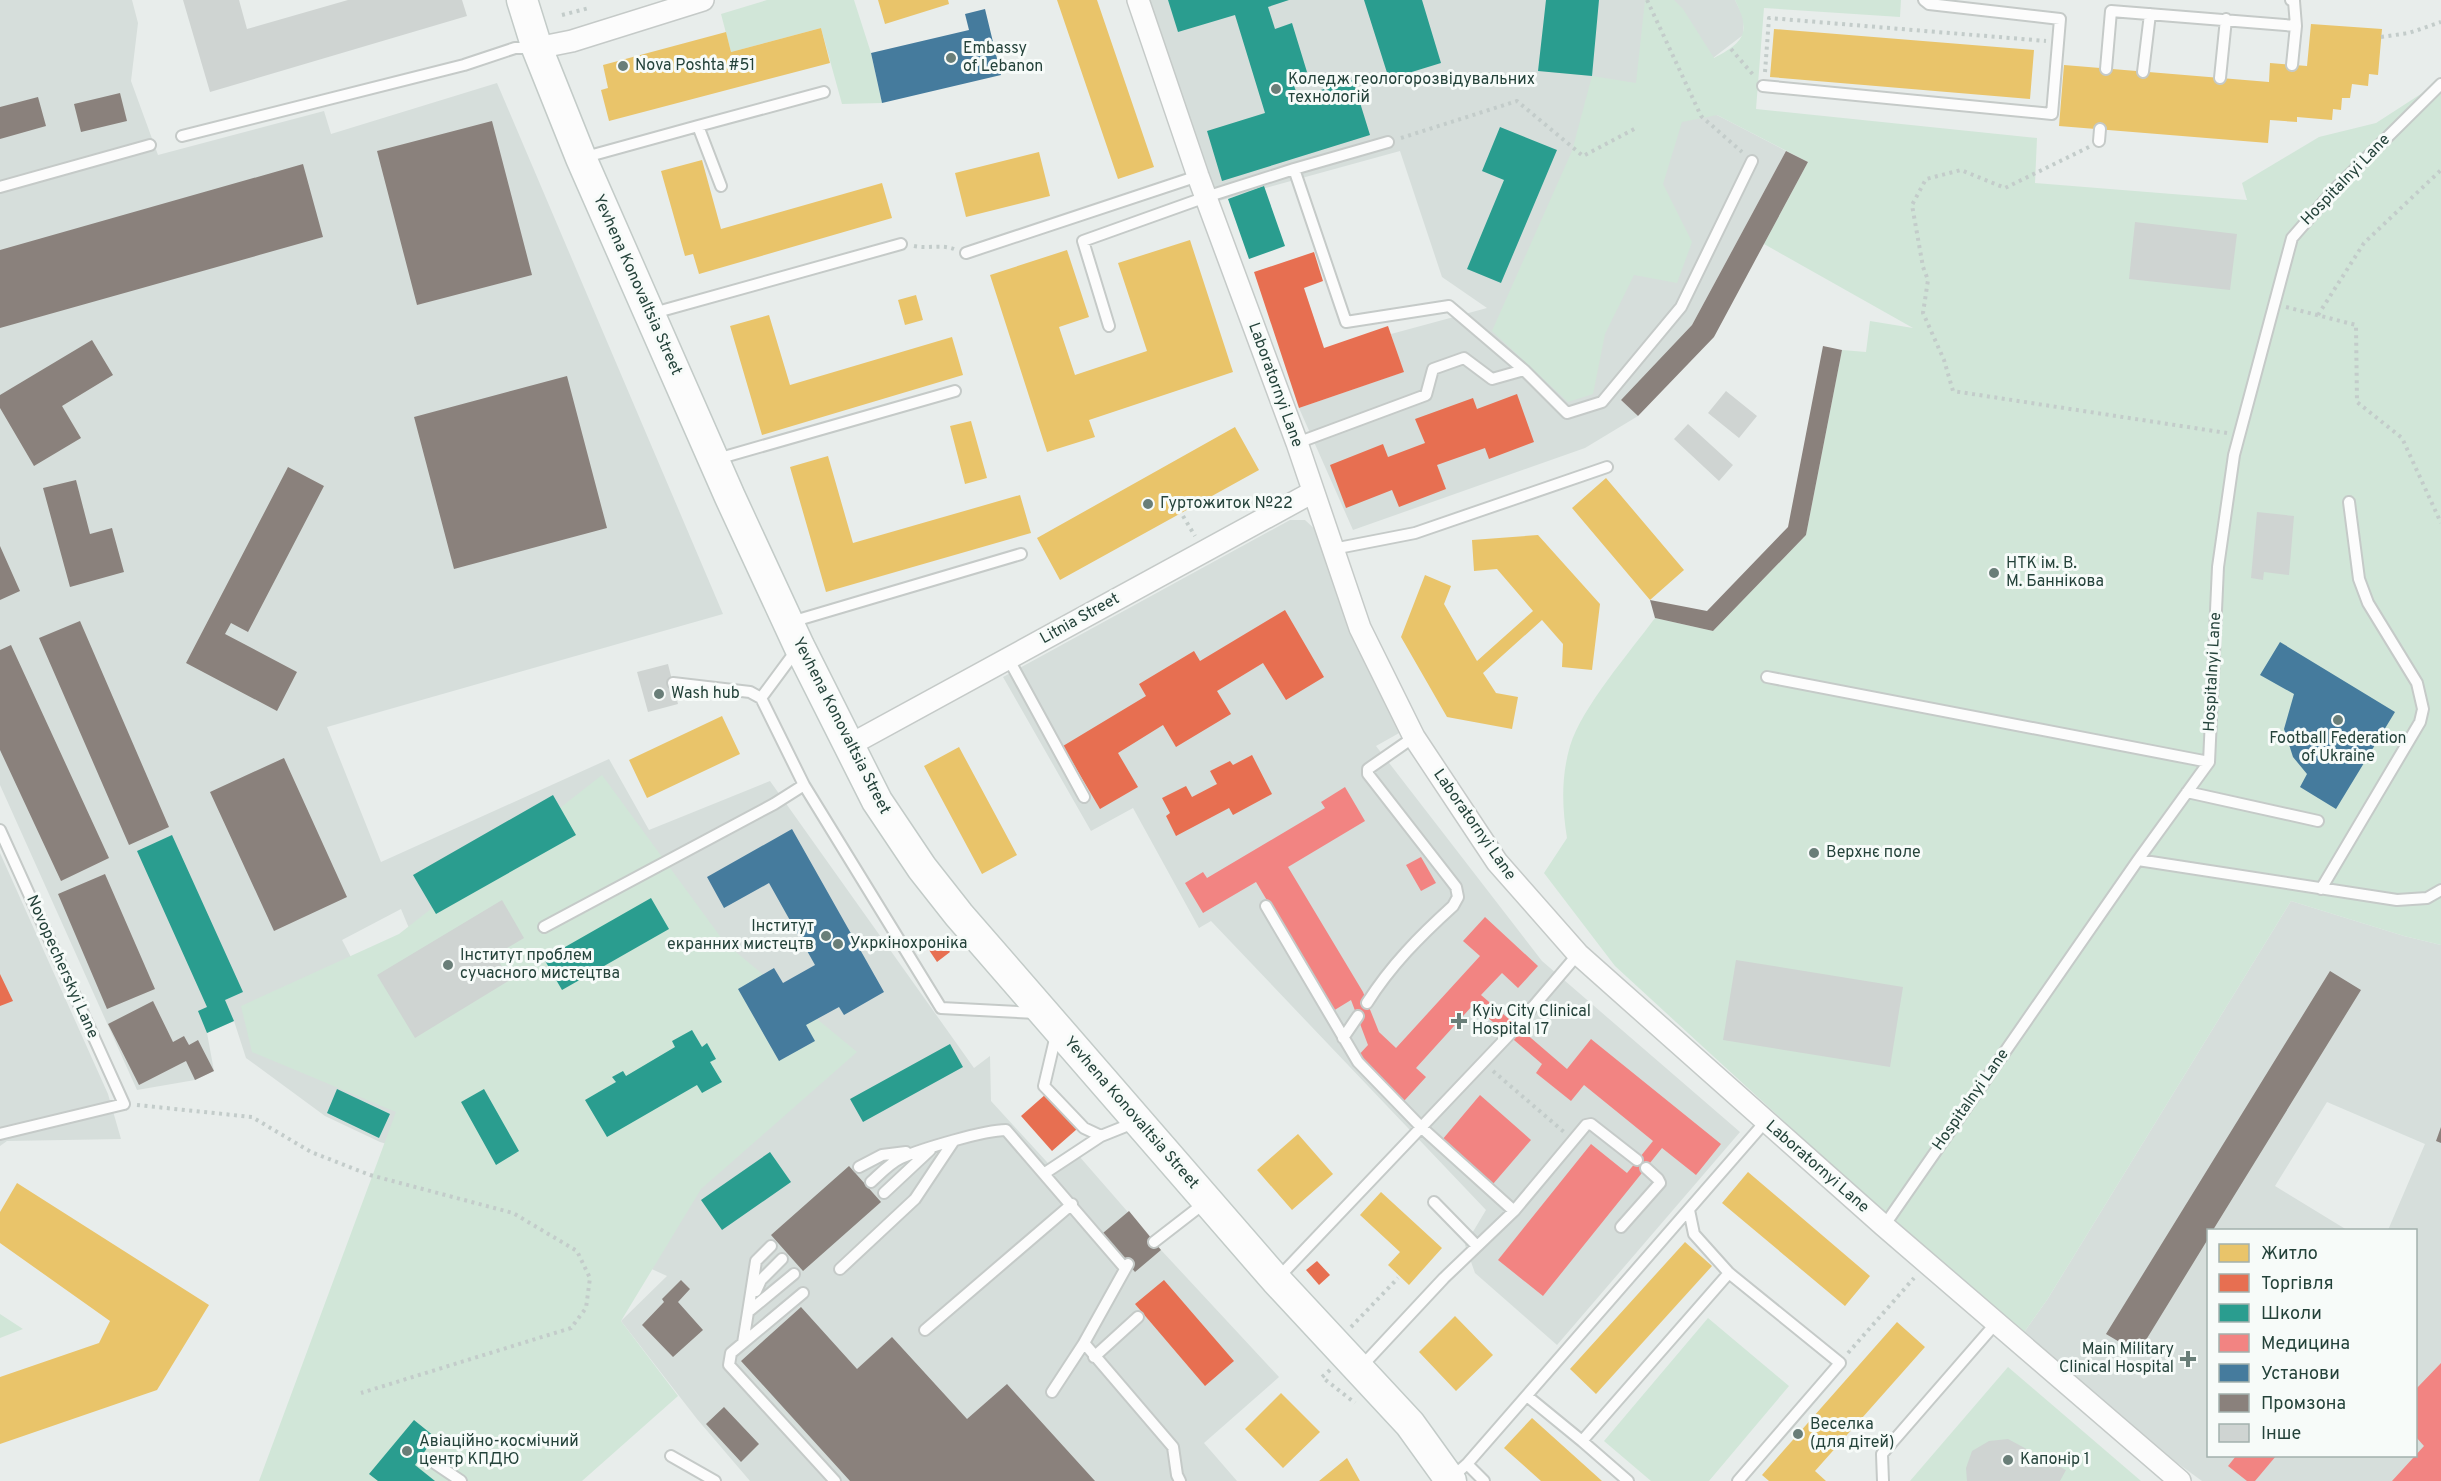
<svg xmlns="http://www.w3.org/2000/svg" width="2441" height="1481" font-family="Overpass,sans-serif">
	<rect width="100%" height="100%" fill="#e8edeb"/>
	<path fill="#d6dedb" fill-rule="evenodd" d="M0,0H132L138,23L131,81L158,155L324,111L331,134L497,83L723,614L327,727L381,862L609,759L649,830L770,781L974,1068L990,1056L991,1101L1057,1173L1079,1156L1161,1250L1279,1377L1204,1443L1237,1481H750L697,1419L621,1321L667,1276L621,1255L513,1181L380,1142L325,1116L246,1058L234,1021L207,1033L214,1071L195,1080L137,1090L0,785ZM401,909L411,933L416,1081L342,940Z
		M1148,0H1735L1744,18L1743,35L1713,58L1717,115L1786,151L1692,325L1621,400L1638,416L1585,448L1353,530L1299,408L1403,372L1391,334L1487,308L1442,277L1400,151L1215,202Z
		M1290,520H1305L1318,532L1401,732L1376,746L1542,961L1740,1132L1557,1345L1475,1273L1465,1245L1486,1210L1211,921L1199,928L1133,808L1091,831L1003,677Z
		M0,853L108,1094L121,1139L7,1141L0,1146Z
		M2291,901L2404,936L2441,945V1481H2202L2125,1425L2020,1338L2047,1300ZM2327,1102L2425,1144L2388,1230H2416V1456H2208V1230H2347L2275,1186Z"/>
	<path fill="#d1e6d8" d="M767,0H854L871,53L882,103L842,104L821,28L731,52L721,14Z
		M1645,0H1674L1683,9L1714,58C1745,42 1751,32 1735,0H1901L1900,17L1764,8L1756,109L2037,138L2035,183L2247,200L2242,183L2319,137L2376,123L2441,81V945L2404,936L2291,901L2047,1300L2020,1338L1615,966L1544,873L1567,838C1562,807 1561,777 1570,746C1582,707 1630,652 1655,618L1713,631L1806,535L1842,350L1866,352L1870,321L1913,328L1764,244L1808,162L1717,115L1682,122L1663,184L1692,242L1677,283L1634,275L1605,334L1593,394L1568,402L1492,331L1572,151L1592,76L1636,83Z
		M602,775L725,943L857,1052L701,1189L621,1321L678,1396L582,1481H259L396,1112L252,1052L241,1006L399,934Z
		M0,1314L23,1329L0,1338Z
		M1708,1318L1789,1386L1709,1481H1651L1604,1441Z
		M2008,1367L2141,1481H1910Z"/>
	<path fill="#e9c46a" d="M878,0H948L949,4L885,24Z
		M1057,0H1097L1154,167L1118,179Z
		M2311,24L2382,29L2378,75L2369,74L2368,86L2352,84L2350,98H2342L2341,110L2333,109L2332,120L2297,117V122L2270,120L2268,143L2059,126L2064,65L2269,82L2270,63L2307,66Z
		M821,28L830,63L609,121L601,90L608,88L603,65L726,32L731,52Z
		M1774,29L2034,50L2030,99L1770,77Z
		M1039,152L1050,196L966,217L955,173Z
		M702,160L721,229L882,183L892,218L699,274L693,254L685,256L661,171Z
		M1190,240L1233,372L1089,420L1095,437L1047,452L990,275L1067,250L1089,317L1059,327L1075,375L1147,351L1118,263Z
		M916,295L923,320L905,325L898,300Z
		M769,315L790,385L952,337L963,375L762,435L730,326Z
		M971,421L987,478L965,484L950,426Z
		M1235,427L1259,470L1060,580L1037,538Z
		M828,456L853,543L1020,495L1031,533L826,592L790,467Z
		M1606,478L1684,570L1650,600L1572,508Z
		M1538,535L1600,604L1592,670L1562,667L1563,644L1542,620L1483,673L1496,693L1518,697L1512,729L1447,717L1401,637L1425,575L1451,586L1444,604L1477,661L1533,611L1497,569L1474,571L1472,540Z
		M722,716L740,754L647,798L629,760Z
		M959,747L1017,855L982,874L924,766Z
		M1298,1134L1333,1174L1292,1210L1257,1170Z
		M1748,1172L1870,1276L1845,1306L1722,1203Z
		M17,1183L209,1305L157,1390L0,1444V1377L99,1343L110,1321L0,1243V1212Z
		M1381,1192L1442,1248L1409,1285L1388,1265L1400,1252L1360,1215Z
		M1685,1242L1712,1266L1596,1394L1570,1369Z
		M1455,1316L1493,1355L1456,1391L1419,1352Z
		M1897,1322L1925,1347L1815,1471L1826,1481H1769L1762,1475Z
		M1281,1393L1320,1432L1283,1468L1245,1429Z
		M1532,1418L1602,1481H1541L1504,1448Z
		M1347,1458L1360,1481H1319Z"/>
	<path fill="#e76f51" d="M1314,252L1323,281L1304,288L1324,348L1388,326L1404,372L1299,408L1254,272Z
		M1517,394L1534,442L1489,459L1485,448L1437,465L1446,489L1399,507L1392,490L1346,508L1330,465L1383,444L1388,457L1425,443L1415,419L1473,398L1477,409Z
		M1285,610L1324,677L1286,700L1263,663L1217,691L1231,714L1176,747L1163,725L1118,753L1138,787L1100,809L1063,746L1146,696L1139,684L1194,651L1200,661Z
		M1252,755L1272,794L1233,815L1229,808L1176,836L1166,816L1170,813L1162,798L1186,786L1192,797L1217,784L1210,771L1230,761L1233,765Z
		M939,937L950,952L937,962L927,947Z
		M0,974L13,1001L0,1006Z
		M1046,1094L1077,1129L1052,1151L1021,1116Z
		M1317,1261L1330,1275L1319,1285L1306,1270Z
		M1164,1280L1234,1361L1205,1386L1135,1304Z"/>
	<path fill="#2a9d8f" d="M1168,0H1289L1268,7L1275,29L1292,23L1307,72L1291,77L1298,97L1353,80L1370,135L1222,181L1207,131L1265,113L1235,15L1178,32Z
		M1364,0H1422L1441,63L1389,79Z
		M1546,0H1599L1592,76L1538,71Z
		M1500,127L1557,150L1501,283L1467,269L1504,180L1482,171Z
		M1264,186L1285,246L1249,259L1228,199Z
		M553,795L576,835L436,914L413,875Z
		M172,835L243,992L225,1000L234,1021L207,1033L198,1011L207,1007L137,851Z
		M651,898L669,929L562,990L544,959Z
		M692,1030L702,1047L707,1043L716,1059L710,1062L722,1082L702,1093L697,1085L607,1137L585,1100L616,1082L612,1077L623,1071L626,1076L675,1047L672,1041Z
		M950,1044L963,1067L863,1122L850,1099Z
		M337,1089L390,1114L379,1138L327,1113Z
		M484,1089L519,1151L496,1165L461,1102Z
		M770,1152L791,1182L722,1230L701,1200Z
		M414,1420L435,1437L415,1465L435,1481H378L369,1474Z"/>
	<path fill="#f28482" d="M1345,787L1365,821L1288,867L1363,992L1379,1032L1396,1048L1480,956L1463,941L1485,917L1538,966L1518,988L1502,973L1481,995L1567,1069L1591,1039L1721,1144L1696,1175L1662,1148L1543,1296L1498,1260L1591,1144L1627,1173L1653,1141L1584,1085L1571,1101L1536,1073L1542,1064L1473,1005L1416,1068L1426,1077L1404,1101L1356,1058L1368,1045L1351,1000L1333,1011L1256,882L1203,913L1185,883L1203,872L1207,878L1325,808L1321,802Z
		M1421,857L1436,883L1421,891L1406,865Z
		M1480,1095L1531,1140L1493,1184L1442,1140Z
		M2441,1363V1481H2392L2424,1446L2416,1437V1389Z
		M2236,1456H2276L2255,1481H2247L2228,1466Z"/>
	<path fill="#457b9d" d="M985,9L1001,75L882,103L871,53L969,30L965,14Z
		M2280,642L2395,712L2336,809L2300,787L2307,774L2293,757L2284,729L2294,694L2260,675Z
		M792,829L884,992L844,1015L839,1007L806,1025L815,1041L779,1061L738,989L774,968L783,983L815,965L769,883L724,908L707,877Z"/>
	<path fill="#8a817c" d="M120,93L127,121L81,132L74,104Z
		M38,97L46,126L0,139V107Z
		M492,121L532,275L417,305L377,151Z
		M1786,151L1808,162L1714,337L1638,416L1621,400L1692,325Z
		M303,164L323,237L0,328V250Z
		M92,340L113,375L62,406L81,438L34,466L0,408V395Z
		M1823,346L1842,350L1806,535L1713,631L1655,618L1650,600L1707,611L1788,527Z
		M567,376L607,528L454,569L414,417Z
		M288,467L324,486L248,632L231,623L225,634L297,672L277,711L186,663Z
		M76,480L90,534L112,528L124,572L70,587L43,488Z
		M0,546L20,591L0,600Z
		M80,621L169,827L129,845L39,638Z
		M11,645L109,858L61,881L0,750V650Z
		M284,758L347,897L274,931L210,792Z
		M105,874L155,989L107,1009L58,894Z
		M2330,971L2361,990L2213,1230H2208V1239L2138,1353L2106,1334Z
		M153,1001L173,1042L184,1036L189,1045L198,1040L214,1071L195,1080L186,1061L139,1085L108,1024Z
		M2441,1127V1143L2436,1141Z
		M849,1166L881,1202L803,1271L771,1235Z
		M1129,1211L1161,1250L1135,1272L1103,1233Z
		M681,1280L690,1289L678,1302L703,1330L673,1357L642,1325L664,1302L662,1299Z
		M801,1307L857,1369L892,1337L967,1419L1007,1384L1095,1481H850L741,1361Z
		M724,1407L759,1444L741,1462L706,1424Z"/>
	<path fill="#cfd4d2" d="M183,0H239L247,29L348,0H462L467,16L210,92Z
		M2135,222L2237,234L2230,290L2129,279Z
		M1726,391L1757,416L1739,438L1708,413Z
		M1688,424L1733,465L1719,481L1674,439Z
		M2257,512L2294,516L2289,575L2264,572L2263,580L2251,578Z
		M668,664L678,704L648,712L637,672Z
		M502,900L524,938L495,955L510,980L415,1038L377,975Z
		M1736,960L1903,987L1890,1067L1723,1040Z
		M2008,1439L2066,1470L2060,1481H1967L1966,1468L1972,1451L1989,1441Z"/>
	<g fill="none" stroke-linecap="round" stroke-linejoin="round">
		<g stroke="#c5cac8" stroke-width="14">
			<path id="lane" d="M2292,65L2296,26
				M2106,69L2111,11L2296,26L2294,1L2291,0
				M2143,72L2150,14
				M2220,78L2226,19
				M1763,86L2052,114L2060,19L1929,4L1924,0
				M698,126L824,92
				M182,136L464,65L515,48H534
				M2099,141L2100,129
				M1388,142L1294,169L1346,322L1449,306L1524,370L1567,413L1602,402L1681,307L1752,161
				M582,158L698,126L721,186
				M0,187L150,145
				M966,253L1198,176
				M650,314L901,244
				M1109,326L1083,241L1206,197L1294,169
				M1297,443L1426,395L1433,369L1464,358L1492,379L1524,370
				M717,459L955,391
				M1333,549L1415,533L1607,467
				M791,622L1021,554
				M1008,658L1084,797
				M1767,677L2209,762
				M673,683L750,692L761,698
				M804,785L941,1008L1036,1013
				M2187,792L2318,821
				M0,830L124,1104L0,1134
				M2138,860L2397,900L2427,898L2441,890
				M2321,889L2420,722L2423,709L2417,683L2368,603L2359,579L2349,502
				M1266,906L1358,1062L1422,1128L1514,1211
				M544,927L774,804L804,785L761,698L798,648
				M1367,1003C1391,965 1420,936 1453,906L1458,897L1456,887L1368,774V769L1414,737
				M1056,1035L1044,1086L1084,1128L1101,1136
				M1343,1038L1358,1016
				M859,1167L882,1155L906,1152
				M1045,1173L1101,1136L1136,1122
				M871,1182C880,1174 890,1163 901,1158C921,1149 985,1130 1006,1130L1124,1267
				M884,1193L930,1150
				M1434,1202L1477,1246
				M1884,1226L2138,860L2209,762L2218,567L2234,455L2292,238L2333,191L2441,84
				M1621,1227L1660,1183L1658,1179L1646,1168
				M1154,1242L1207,1201
				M1128,1264L1084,1343L1173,1447L1177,1475L1180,1481
				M840,1269L915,1199L953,1142
				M1729,1273L1840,1363L1738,1481
				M1278,1278L1509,1035L1578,954
				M756,1291L761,1280L782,1259
				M803,1293L731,1353L729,1365L835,1481
				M748,1312L756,1261L771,1246
				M925,1330L1072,1204
				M743,1343L748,1312L794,1274
				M1094,1357L1138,1317
				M1360,1368L1444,1278L1514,1211L1586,1125L1591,1124L1637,1160
				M1052,1392L1084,1343
				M1527,1396L1582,1441L1729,1273L1694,1234L1689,1210
				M1582,1441L1628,1481
				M671,1456L715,1481
				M430,1460L461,1481
				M1467,1464L1765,1122
				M1450,1479L1467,1464L1484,1481
				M1883,1481L1882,1454L1996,1323"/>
		</g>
		<g stroke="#c5cac8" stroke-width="24">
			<path id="street" d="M1138,0L1198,176L1297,443L1360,628L1414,737L1497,862L1578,954L1884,1226L2180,1481
				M537,48L572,41L703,0
				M848,746L1313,492"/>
		</g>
		<g stroke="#c3cbc8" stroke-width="33">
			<path id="secondary" d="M522,0L537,48L581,158L730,497L799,646L877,801L922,868L959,915L1276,1280L1410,1424L1451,1481"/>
		</g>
		<path stroke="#c3ccca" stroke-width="4" stroke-dasharray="3 4.5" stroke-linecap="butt" d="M1647,0L1701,116L1742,152
			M562,15L589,8
			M2381,37L2409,33L2441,22
			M1731,49L1755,77
			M1765,72L1769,18L2046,41
			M1401,138L1517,101L1583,156L1638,127
			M2089,147L2005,188L1961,170L1926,179L1912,205L1923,267L1928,280L1923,313L1944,360L1953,391L2227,433
			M914,246C928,249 941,244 954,249
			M2286,307L2356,325L2357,402L2402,438L2441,523
			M2318,315L2364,243L2441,170
			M1183,516L1195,536
			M1493,1071L1564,1132
			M137,1105L252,1117L311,1152L370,1175L513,1213L577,1251L590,1278L586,1308L571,1328L361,1393
			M1351,1327L1398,1278
			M1848,1353L1914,1278
			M1330,1370L1322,1377L1355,1403"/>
		<use href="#lane" stroke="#fcfcfc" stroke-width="10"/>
		<use href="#street" stroke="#fcfcfc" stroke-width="21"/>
		<use href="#secondary" stroke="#fcfcfc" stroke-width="30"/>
	</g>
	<g fill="#697e78" stroke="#f7fbf9" stroke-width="2">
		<circle cx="951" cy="58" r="6"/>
		<circle cx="623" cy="66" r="6"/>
		<circle cx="1276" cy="89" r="6"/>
		<circle cx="1148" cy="504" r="6"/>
		<circle cx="1994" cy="573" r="6"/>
		<circle cx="659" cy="694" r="6"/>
		<circle cx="2338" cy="720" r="6"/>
		<circle cx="1814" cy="853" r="6"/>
		<circle cx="826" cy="936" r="6"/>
		<circle cx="838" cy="944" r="6"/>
		<circle cx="448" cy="965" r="6"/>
		<path d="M1456 1012h6v6h6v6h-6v6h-6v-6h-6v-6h6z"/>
		<path d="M2185 1350h6v6h6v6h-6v6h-6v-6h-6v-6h6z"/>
		<circle cx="1798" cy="1434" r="6"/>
		<circle cx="407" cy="1451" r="6"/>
		<circle cx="2008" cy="1460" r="6"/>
	</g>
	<g text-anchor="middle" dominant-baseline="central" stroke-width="6" stroke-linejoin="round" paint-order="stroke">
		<g font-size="16" fill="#24423a" stroke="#f7fbf9" text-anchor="start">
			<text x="963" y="49">Embassy<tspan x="963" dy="18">of Lebanon</tspan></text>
			<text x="635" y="66">Nova Poshta #51</text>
			<text x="1288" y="80">Коледж геологорозвідувальних<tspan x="1288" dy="18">технологій</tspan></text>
			<text x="1160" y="504">Гуртожиток №22</text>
			<text x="2006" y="564">НТК ім. В.<tspan x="2006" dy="18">М. Баннікова</tspan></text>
			<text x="671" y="694">Wash hub</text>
			<text x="2338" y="739" text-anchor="middle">Football Federation<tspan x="2338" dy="18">of Ukraine</tspan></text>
			<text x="1826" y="853">Верхнє поле</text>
			<text x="814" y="927" text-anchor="end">Інститут<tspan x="814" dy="18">екранних мистецтв</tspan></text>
			<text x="850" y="944">Укркінохроніка</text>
			<text x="460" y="956">Інститут проблем<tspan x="460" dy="18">сучасного мистецтва</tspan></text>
			<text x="1472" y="1012">Kyiv City Clinical<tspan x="1472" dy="18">Hospital 17</tspan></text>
			<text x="2174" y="1350" text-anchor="end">Main Military<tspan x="2174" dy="18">Clinical Hospital</tspan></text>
			<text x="1810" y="1425">Веселка<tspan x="1810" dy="18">(для дітей)</tspan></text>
			<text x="419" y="1442">Авіаційно-космічний<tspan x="419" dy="18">центр КПДЮ</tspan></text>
			<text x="2020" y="1460">Капонір 1</text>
		</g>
		<g font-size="16" fill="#24423a" stroke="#f7fbf9">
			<text transform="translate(2346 180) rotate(-46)">Hospitalnyi Lane</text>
			<text transform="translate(637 285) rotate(66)">Yevhena Konovaltsia Street</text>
			<text transform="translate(1275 385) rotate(70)">Laboratornyi Lane</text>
			<text transform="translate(1080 619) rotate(-29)">Litnia Street</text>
			<text transform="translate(2213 672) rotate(-87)">Hospitalnyi Lane</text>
			<text transform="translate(841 726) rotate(63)">Yevhena Konovaltsia Street</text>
			<text transform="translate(1474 825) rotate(55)">Laboratornyi Lane</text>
			<text transform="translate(62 967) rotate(66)">Novopecherskyi Lane</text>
			<text transform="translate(1971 1100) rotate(-55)">Hospitalnyi Lane</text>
			<text transform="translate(1131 1113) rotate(49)">Yevhena Konovaltsia Street</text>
			<text transform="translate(1817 1167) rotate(41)">Laboratornyi Lane</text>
		</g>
	</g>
	<rect x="2207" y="1229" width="210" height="228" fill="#f7fbf9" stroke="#a3b1ad" stroke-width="1.5"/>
	<rect x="2219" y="1244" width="30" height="18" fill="#e9c46a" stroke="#a3b1ad" stroke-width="1.5"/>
	<text x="2261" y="1259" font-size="18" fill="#24423a">Житло</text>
	<rect x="2219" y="1274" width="30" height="18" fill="#e76f51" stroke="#a3b1ad" stroke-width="1.5"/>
	<text x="2261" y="1289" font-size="18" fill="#24423a">Торгівля</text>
	<rect x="2219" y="1304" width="30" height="18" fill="#2a9d8f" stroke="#a3b1ad" stroke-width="1.5"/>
	<text x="2261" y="1319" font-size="18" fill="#24423a">Школи</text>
	<rect x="2219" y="1334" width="30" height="18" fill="#f28482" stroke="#a3b1ad" stroke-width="1.5"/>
	<text x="2261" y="1349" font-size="18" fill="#24423a">Медицина</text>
	<rect x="2219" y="1364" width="30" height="18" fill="#457b9d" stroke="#a3b1ad" stroke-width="1.5"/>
	<text x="2261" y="1379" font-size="18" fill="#24423a">Установи</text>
	<rect x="2219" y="1394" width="30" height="18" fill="#8a817c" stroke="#a3b1ad" stroke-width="1.5"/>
	<text x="2261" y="1409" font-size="18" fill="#24423a">Промзона</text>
	<rect x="2219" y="1424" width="30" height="18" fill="#cfd4d2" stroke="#a3b1ad" stroke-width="1.5"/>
	<text x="2261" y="1439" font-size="18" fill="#24423a">Інше</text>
</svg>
